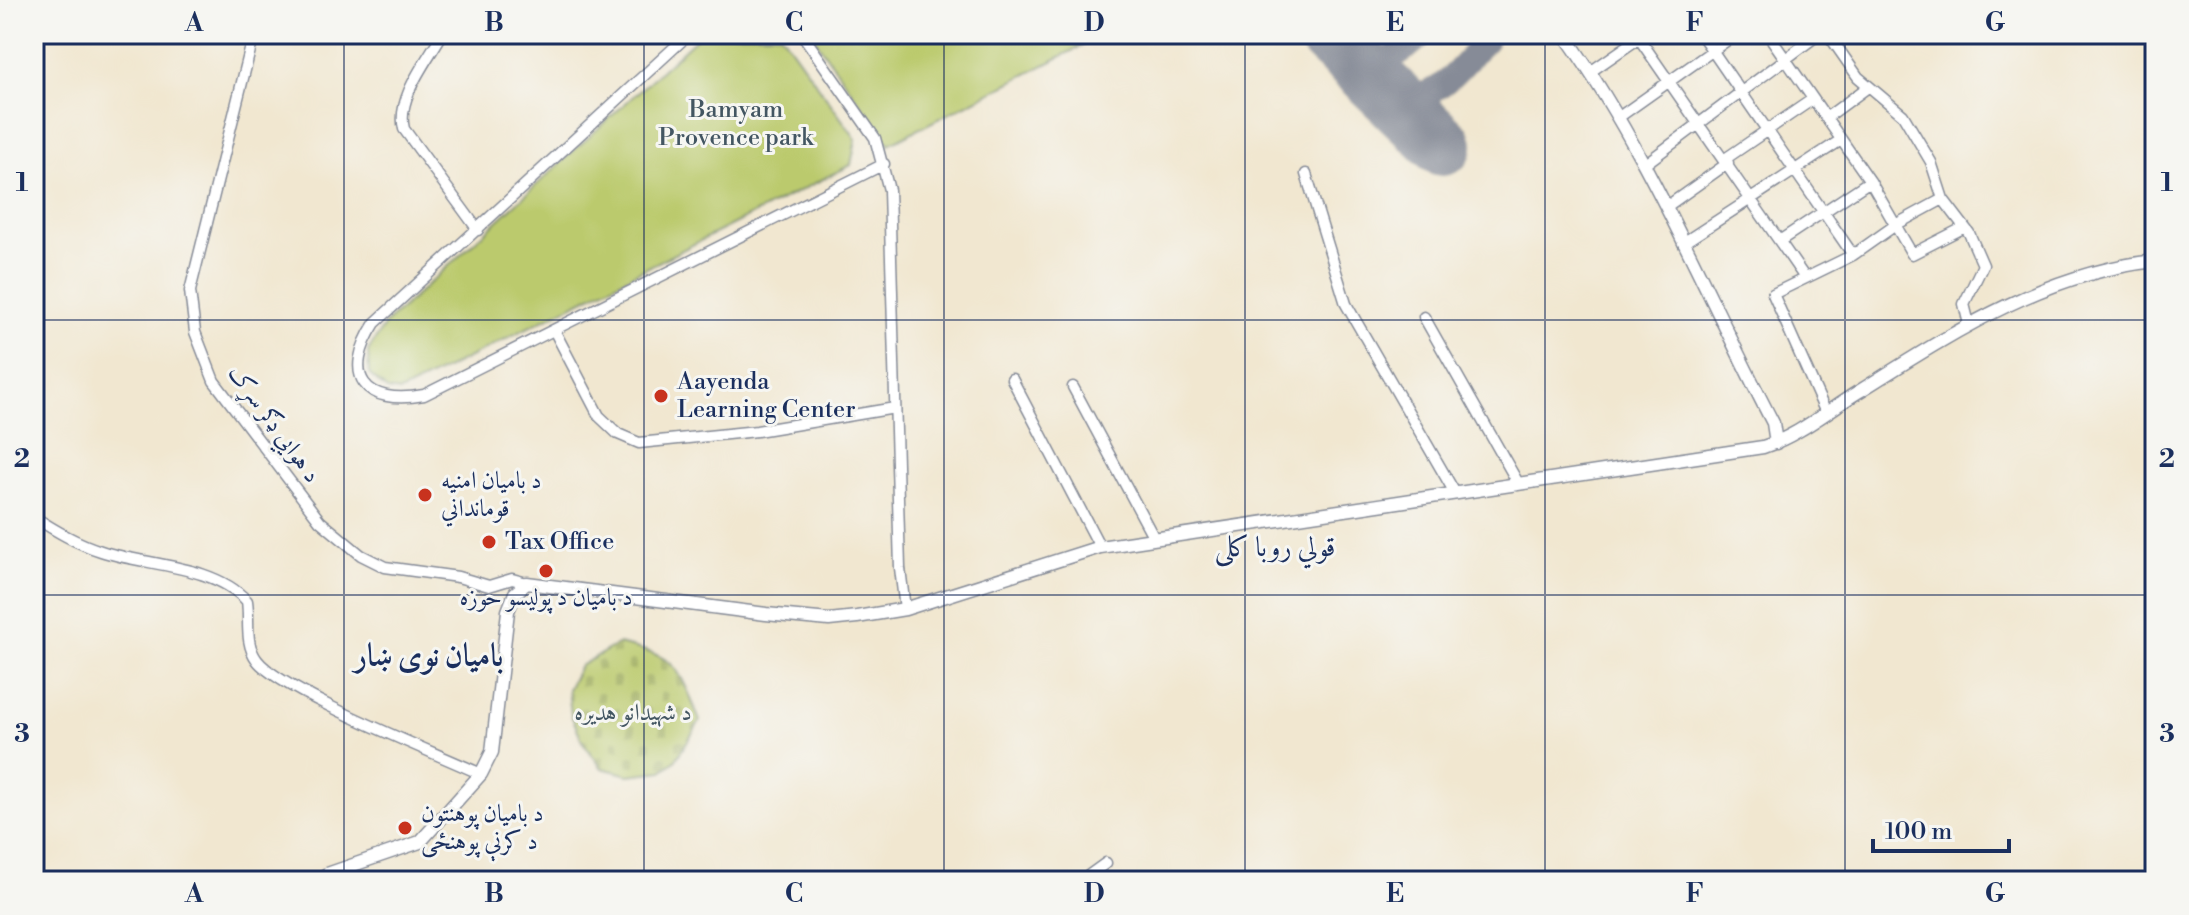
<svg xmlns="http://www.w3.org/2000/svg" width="2189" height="915" font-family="'Libre Bodoni',Amiri,serif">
	<defs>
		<pattern id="cemetery-stones" width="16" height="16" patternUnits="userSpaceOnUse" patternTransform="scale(2)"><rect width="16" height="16" fill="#bbca6d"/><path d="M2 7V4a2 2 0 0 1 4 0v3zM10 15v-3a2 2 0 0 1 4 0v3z" fill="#a0ae61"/></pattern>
	</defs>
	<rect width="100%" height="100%" fill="#f6f6f2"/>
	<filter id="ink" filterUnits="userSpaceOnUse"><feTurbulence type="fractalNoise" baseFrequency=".0125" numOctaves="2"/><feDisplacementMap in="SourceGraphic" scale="16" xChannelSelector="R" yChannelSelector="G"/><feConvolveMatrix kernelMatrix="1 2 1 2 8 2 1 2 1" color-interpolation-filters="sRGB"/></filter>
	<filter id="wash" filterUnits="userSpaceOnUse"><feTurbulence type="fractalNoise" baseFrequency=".006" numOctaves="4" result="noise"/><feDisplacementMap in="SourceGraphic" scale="32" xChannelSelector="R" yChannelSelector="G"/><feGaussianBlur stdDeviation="1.8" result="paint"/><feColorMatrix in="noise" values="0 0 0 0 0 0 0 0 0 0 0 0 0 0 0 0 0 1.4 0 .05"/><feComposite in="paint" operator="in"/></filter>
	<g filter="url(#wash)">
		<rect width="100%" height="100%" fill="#f1e7d0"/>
		<path fill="#bbca6d" stroke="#6b7c66" stroke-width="2" d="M701,34H781L856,139L851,165L400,392L387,390L369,374L368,351L386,323Z
			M811,34H1105L889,144Z"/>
		<path fill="url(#cemetery-stones)" stroke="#6b7c66" stroke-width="2" d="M618,644C679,657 677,665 700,721L675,761L662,771L629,775L602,768L584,744L571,715L568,689L580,666Z"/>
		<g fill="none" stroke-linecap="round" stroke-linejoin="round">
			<path stroke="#868b97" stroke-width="24" d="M1350,56C1382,67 1400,57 1423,34
				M1384,89C1436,109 1452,74 1486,41"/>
			<path stroke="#868b97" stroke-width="62" d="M1327,34L1442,145"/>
		</g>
	</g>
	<g filter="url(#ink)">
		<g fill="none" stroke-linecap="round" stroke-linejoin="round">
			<g stroke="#868b97" stroke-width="13">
				<path id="minor" d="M254,34L190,291L195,332L214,381L320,521L361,555L385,567L458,577L489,586L512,579L527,583
					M442,34C427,61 396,98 404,129L478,230
					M689,34L375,323C341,376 364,406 424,395L884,164
					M802,34L875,138L889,190L900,568L905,609
					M1636,34L1805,278
					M1701,34L1853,255
					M1768,34L1870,181L1912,254L1963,228
					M1828,34L1858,77L1903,115L1931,162L1943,199L1969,233L1983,265L1964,304L1969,324
					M1590,72L1645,34
					M1619,117L1736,34
					M1826,118L1868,87
					M1725,159L1813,99
					M1645,164L1819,34
					M1306,174L1346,304L1455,493
					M1666,207L1728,163
					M1781,240L1870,181
					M1683,243L1841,140
					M1424,317L1518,483
					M554,330L599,416L618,434L639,443L757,431L895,408
					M1012,379L1100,547
					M1073,387L1154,538
					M1826,413L1773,294L1853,255L1897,224L1943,199
					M34,517C56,531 76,543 101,551C146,566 213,564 247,601C250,620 244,643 257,660C281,692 436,753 481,774
					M1081,881L1106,863"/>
			</g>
			<g stroke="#868b97" stroke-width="15">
				<path id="tertiary" d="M1564,34C1650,154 1705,293 1773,423L1776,443
					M317,881L327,874L420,842L481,774L492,752L508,611L515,593L527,583L766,614L829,620L857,617L905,609L1100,547L1763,447C1798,436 1827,411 1858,392C1951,334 2043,273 2155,261"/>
			</g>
			<use href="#minor" stroke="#fff" stroke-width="10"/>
			<use href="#tertiary" stroke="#fff" stroke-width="12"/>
		</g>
	</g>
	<path fill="none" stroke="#1b2f5e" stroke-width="2" stroke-opacity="0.55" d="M344,34V881M644,34V881M944,34V881M1245,34V881M1545,34V881M1845,34V881M34,320H2155M34,595H2155"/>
	<g fill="#c8321e" stroke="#f6f6f2" stroke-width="3">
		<circle cx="661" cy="396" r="8"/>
		<circle cx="425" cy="495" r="8"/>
		<circle cx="489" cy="542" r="8"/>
		<circle cx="546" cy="571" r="8"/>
		<circle cx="405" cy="828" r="8"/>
	</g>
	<g text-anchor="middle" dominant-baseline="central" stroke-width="6" stroke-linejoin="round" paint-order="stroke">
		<g font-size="24" fill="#435662" stroke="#f6f6f2">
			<text x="736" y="110">Bamyam<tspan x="736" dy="28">Provence park</tspan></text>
			<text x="633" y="713">د شهیدانو هدیره</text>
		</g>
		<g font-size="24" fill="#1b2f5e" stroke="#f6f6f2" text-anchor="start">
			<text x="677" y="382">Aayenda<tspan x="677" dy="28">Learning Center</tspan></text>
			<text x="441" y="481">د بامیان امنیه<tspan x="441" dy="28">قومانداني</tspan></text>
			<text x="505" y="542">Tax Office</text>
			<text x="546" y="598" text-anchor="middle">د بامیان د پولیسو حوزه</text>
			<text x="421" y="814">د بامیان پوهنتون<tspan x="421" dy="28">د کرنې پوهنځی</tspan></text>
		</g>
		<g font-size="24" fill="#1b2f5e" stroke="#f6f6f2">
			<text transform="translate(274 424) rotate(54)">د هوايي ډګر سړک</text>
		</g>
		<g font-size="28" fill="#1b2f5e" stroke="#f6f6f2">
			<text x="1275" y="547">قولي روبا کلی</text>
		</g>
		<g font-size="32" font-weight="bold" fill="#1b2f5e" stroke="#f6f6f2">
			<text x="429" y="656">باميان نوی ښار</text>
		</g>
	</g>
	<rect width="2189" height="915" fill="none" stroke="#f6f6f2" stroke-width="88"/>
	<path d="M1873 839v12h136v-12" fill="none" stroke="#1b2f5e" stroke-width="4"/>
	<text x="1885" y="839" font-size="24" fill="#1b2f5e" stroke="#f6f6f2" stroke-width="6" paint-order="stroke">100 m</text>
	<rect x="44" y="44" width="2101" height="827" fill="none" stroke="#1b2f5e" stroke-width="3"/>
	<g font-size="26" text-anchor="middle" font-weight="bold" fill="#1b2f5e">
		<text x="194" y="31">A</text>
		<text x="494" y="31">B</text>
		<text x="794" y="31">C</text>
		<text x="1094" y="31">D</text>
		<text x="1395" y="31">E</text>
		<text x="1695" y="31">F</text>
		<text x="1995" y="31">G</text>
		<text x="22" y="191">1</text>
		<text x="2167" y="191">1</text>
		<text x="22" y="467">2</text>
		<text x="2167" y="467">2</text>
		<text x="22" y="742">3</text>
		<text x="2167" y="742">3</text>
		<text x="194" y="902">A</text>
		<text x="494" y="902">B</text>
		<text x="794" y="902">C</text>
		<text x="1094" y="902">D</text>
		<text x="1395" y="902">E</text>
		<text x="1695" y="902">F</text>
		<text x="1995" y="902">G</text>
	</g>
</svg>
